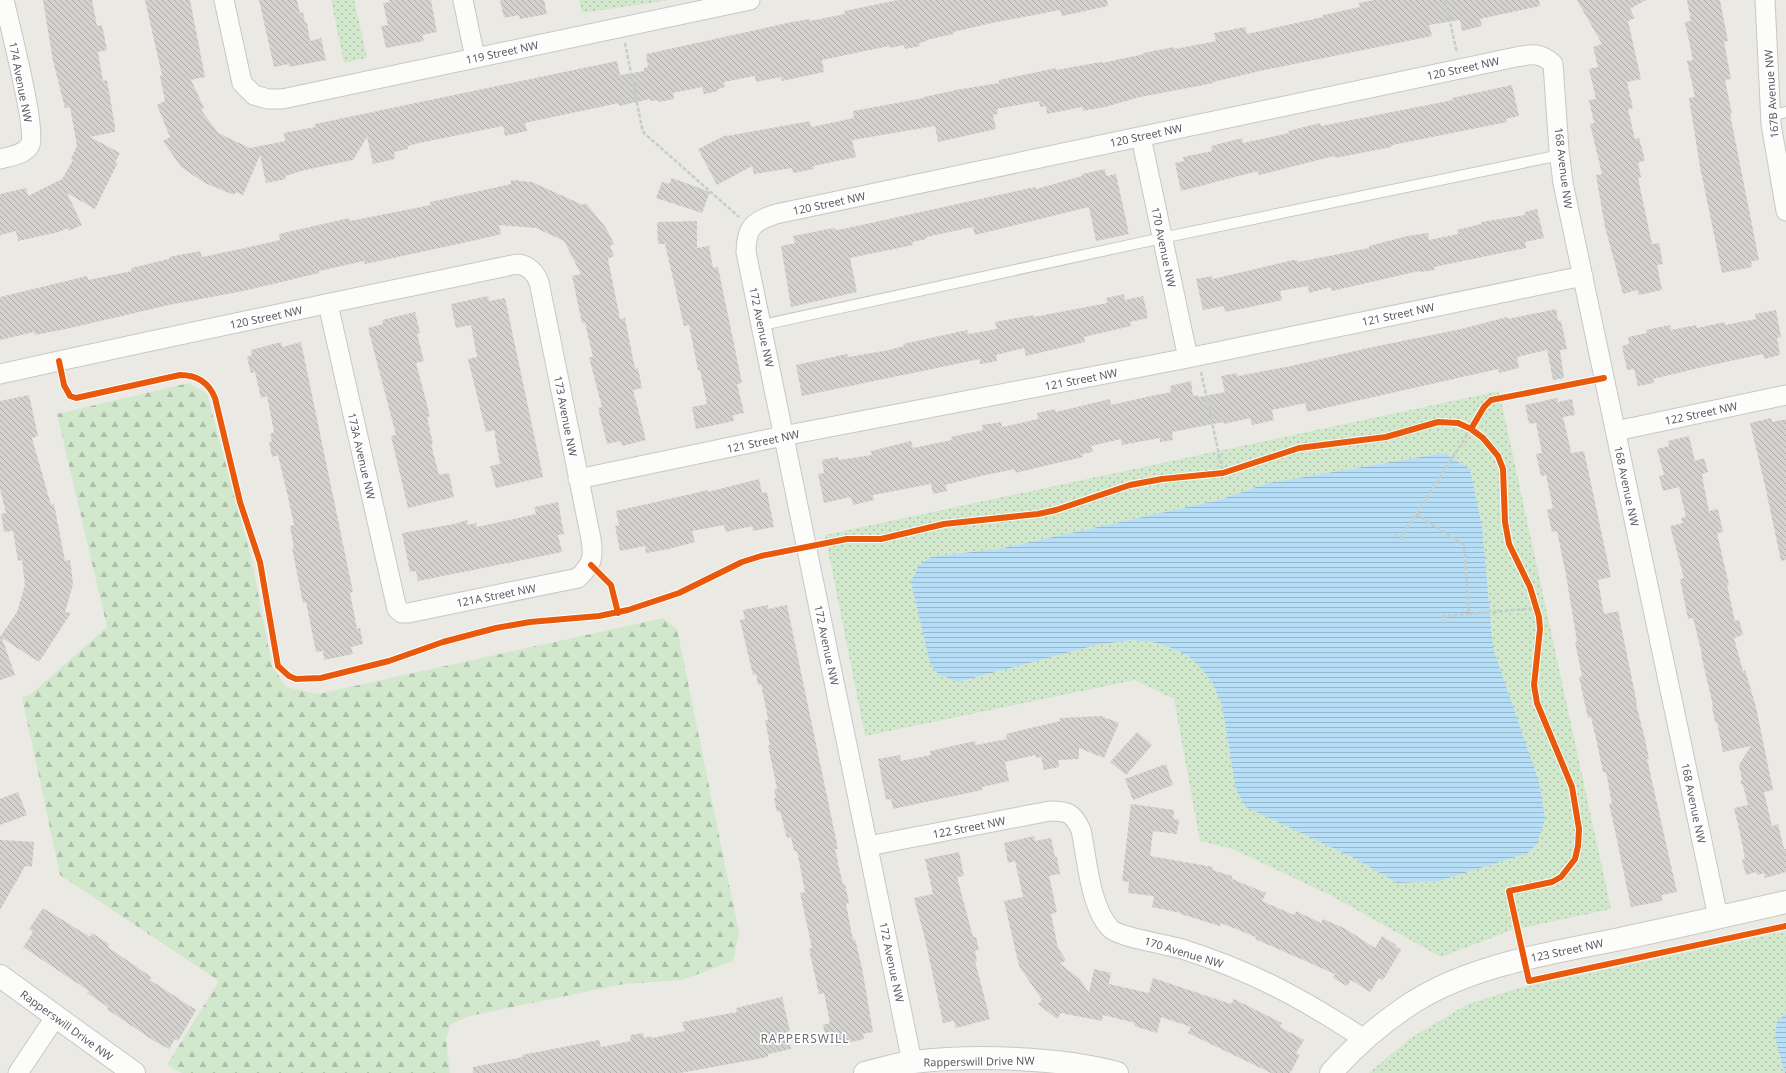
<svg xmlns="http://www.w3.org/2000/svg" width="1786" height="1073" font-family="'Noto Sans',sans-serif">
	<defs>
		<pattern id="green-dots" width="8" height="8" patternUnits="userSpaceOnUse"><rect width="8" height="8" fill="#d2e8cd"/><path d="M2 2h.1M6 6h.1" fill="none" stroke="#adbfaa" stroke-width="1.8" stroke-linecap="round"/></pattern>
		<pattern id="forest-firs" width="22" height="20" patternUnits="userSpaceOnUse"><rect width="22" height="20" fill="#d2e8cd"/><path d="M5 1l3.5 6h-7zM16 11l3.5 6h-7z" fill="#adbfaa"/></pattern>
		<pattern id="water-rules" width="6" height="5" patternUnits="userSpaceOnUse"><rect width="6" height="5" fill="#b6def7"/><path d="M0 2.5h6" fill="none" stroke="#97b7cc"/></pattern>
		<pattern id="building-back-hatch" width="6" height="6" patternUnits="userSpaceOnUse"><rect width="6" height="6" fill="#d4d2cf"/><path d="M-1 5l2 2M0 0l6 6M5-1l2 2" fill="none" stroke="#afaeac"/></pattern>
	</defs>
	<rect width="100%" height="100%" fill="#ebe9e4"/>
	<path fill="url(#green-dots)" fill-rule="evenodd" d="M331,0H354L367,58L344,63Z
		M579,0H670L582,13Z
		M1499,391L1611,909L1512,930L1441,957L1332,896L1233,849L1200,841L1174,699L1135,680L865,736L825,535ZM1444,453L1470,469L1482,526L1493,648L1539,782L1537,844L1528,853L1439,881L1397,883L1356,859L1313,838L1236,790L1222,705L1212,682L1199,666L1187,655L1169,647L1153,642L1131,640L1096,645L959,682L938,674L930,663L931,557L1004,548L1219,500L1268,483Z
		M1786,931V1073H1369L1409,1039L1468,1004L1519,988Z"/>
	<path fill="url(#forest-firs)" d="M189,383L207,394L252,561L272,666L286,687L318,694L663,618L677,629L739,933L733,961L682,980L624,984L469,1016L450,1025L446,1040L450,1073H182L167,1065L219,981L60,875L22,697L30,695L107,627L57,414Z"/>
	<path fill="url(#water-rules)" d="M1444,453L1470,469L1482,526L1493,648L1539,782L1545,819L1537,844L1528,853L1439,881L1397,883L1356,859L1246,807L1236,790L1222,705L1212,682L1199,666L1187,655L1169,647L1153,642L1131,640L1096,645L958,682L938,674L930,663L911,582L919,565L931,557L1004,548L1219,500L1268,483Z
		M1786,1014V1073H1785L1775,1038L1777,1021Z"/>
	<path fill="url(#building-back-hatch)" d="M43,0H92L97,26L102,25L107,50L98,52L103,81L107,80L115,126V132L90,137L120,153L115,163L117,164L95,209L67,193L82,225L69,231L68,228L59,232L18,241L16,231L0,235V194L26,188L28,196L62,179L73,160L71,159L77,146L70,107L65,108L53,61Z
		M145,0H190L205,77L191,80L204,108L201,110L218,133L250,148L285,141L284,133L315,127V124L617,61L620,75L644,71V68L648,67L646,54L792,22L810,19V21L845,14L844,11L898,0H1107L1108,6L1062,16L1060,10L992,23L953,32L954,34L926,40L927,41L919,43L920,46L905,49L904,45L890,48L889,46L822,60L824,72L782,81L781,77L756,82L755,76L724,82L725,87L718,89V91L704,94L702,87L673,93L674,99L659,102L658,100L651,101L650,99L619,106V103L525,123L527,131L505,136L503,126L419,143L408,146V149L394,152L395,159L373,164L367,137L353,160L305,170L285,176L286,179L266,183L260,155L243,195L236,192L234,195L205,183L181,167L163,141L170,137L157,105L165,101L160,76L162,75Z
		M259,0H297L300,13L303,12L305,23H307L310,41L321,38L326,60L289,67V64L274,67Z
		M389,0H431L437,32L422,35L424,41L386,48L381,26L388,25L383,3L390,2Z
		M500,0H544L547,14L520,19L519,15L504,18Z
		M1374,0H1539L1540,6L1480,19L1482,26L1462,31L1460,20L1429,25L1432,36L1260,71L1213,82L1214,83L1140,97L1105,107L1083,111L1082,107L1047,114L1046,106L1040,107L1039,101L997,109L998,114L993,115L996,129L938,142L935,126L852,140L856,157L813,166L814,169L793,173L792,168L754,174L752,166L717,185L698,149L726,135L727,136L810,121L811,127L854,118L853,111L924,98V97L956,90L999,83V80L1056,68V70L1101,62L1102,63L1144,54L1143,53L1174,47L1175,49L1216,41L1214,33L1245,27L1247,34L1323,17V15L1360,7L1359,3Z
		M1577,0H1646L1630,9L1635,18L1628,21L1641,79L1627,82L1633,108L1628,109L1635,139L1639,138L1645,160L1638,163L1641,177L1638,178L1652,244L1659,243L1663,264L1657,265L1662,290L1639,295L1637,290L1623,294L1605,227L1596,175L1602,174L1590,124L1594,123L1589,100L1596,99L1589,69L1598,67L1593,47L1602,44Z
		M1687,0H1720L1728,41L1724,42L1731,79L1725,80L1732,114H1730L1759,260L1751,261L1752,267L1722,273L1700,167L1689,98L1695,97L1687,61L1693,60L1685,22L1691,21Z
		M1512,85L1519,116L1506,119L1507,122L1392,145V147L1335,158L1334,156L1259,175L1258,171L1181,191L1175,163L1184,161L1183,157L1212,151L1211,146L1242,138L1243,143L1289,133L1288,131L1320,123L1321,126L1453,100L1452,98Z
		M1105,169L1106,176L1116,174L1129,234L1096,241L1089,207L975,235L973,227L926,237L927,239L912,242L913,245L850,258L857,292L791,307L781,246L795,243L793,236L828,229L835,228V230L843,229L1035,187L1036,189L1082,176V174Z
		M672,178L710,192L702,213L656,198L662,182L669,184Z
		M511,180L532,182L583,205L586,203L606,228L614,244L610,246L614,256L608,259L620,319L625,318L635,369L638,368L642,388L633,390L646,440L622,446L621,441L607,444L598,408L602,407L589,357H593L585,323H582L572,276L581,274L564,241L536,228L499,225L501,234L481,239L365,264L364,261L319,271V273L243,291L169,305L66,329L35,335L34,332L0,340V297L87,276L88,280L132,271L131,268L169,259V257L200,251L202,257L245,248L280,240L279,234L349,218L350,221L431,205L430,202L511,184Z
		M1537,209L1544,238L1525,242L1526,248L1434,267L1435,270L1420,272L1419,271L1332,291L1331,287L1309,293L1308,286L1280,291L1282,300L1246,308L1225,312L1224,306L1203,310L1196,279L1212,276L1213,279L1293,260H1297L1298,262L1369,248V246L1407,236L1428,233L1429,240L1458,234L1457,230L1481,224V222L1525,215V212Z
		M697,221V248L709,246L713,268L718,267L742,383L737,384L744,413L733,415L734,421L696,429L692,407L707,404L700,370H698L689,325L684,326L665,244H658L657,222Z
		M1124,294L1125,300L1143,296L1148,318L1130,322L1131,326L1084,337L1085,342L1026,356L1024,348L996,355L997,361L980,364V359L802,396L796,365L847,354L848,357L889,350L904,346L903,344L967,330L968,334L997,329L995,322L1034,315V317L1107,303L1106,298Z
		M488,296L489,301L505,298L543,477L496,488L490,466L500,464L494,430L486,432L468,359L477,357L471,325L456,328L451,304Z
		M1556,309L1558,321H1561L1567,349L1560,350L1564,378L1553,380L1547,350L1517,357L1519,368L1499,373L1498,369L1307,412L1305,403L1272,410L1274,420L1252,425L1250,418L1224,424L1223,422L1172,432L1173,440L1160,442V438L1122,445L1121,439L1091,446L1093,452L1082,454L1083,457L1015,473V469L981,476L945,485L947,491L933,494L931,484L873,495L874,500L853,505L851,497L824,503L818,474L824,473L822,460L838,457L839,460L872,455L871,451L911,441L913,448L952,440L951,437L983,430L982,425L1001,422L1002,427L1038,419L1037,413L1055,409L1056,412L1110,399L1111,405L1146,397L1171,392L1170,386L1191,381L1193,396L1198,395L1199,397L1225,392L1221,376L1237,373L1238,376L1291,366L1368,348L1461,329L1507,317L1508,319Z
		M1776,310L1781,337L1777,338L1780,355L1764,359L1763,354L1707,366L1653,379L1654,383L1638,386L1634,369L1627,370L1622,346L1629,344L1628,337L1647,333L1646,330L1670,325L1671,330L1696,325L1697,328L1725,322V325L1756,319L1755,314Z
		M415,312L420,333L417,334L424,361L416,363L430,416L427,417L433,444H431L439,475L449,473L454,497L408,508L391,436L396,435L368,328L383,324L382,320Z
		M281,342L282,347L301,342L353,592L350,593L357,629L360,628L363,644L351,647L353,654L324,660L323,651L316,652L306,602L303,603L292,548H294L290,526L294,525L288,497L278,455L272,457L269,442L272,441L270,434L274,432L267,396L261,398L255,372L251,373L247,357L252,355L251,350Z
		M29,395L38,436L32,438L51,505L54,504L65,561L70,560L73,584L65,612L71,613L39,662L2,638L15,675L0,680V637L17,612L25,585L22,560L18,561L13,531L4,532L1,514L6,513L0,489V401Z
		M1557,398L1558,402L1572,399L1575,415L1563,417L1570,447L1571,453L1584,451L1611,577L1598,580L1604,614L1618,611L1637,704H1636L1645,739L1649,759H1647L1677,892L1662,895V901L1631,907L1614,826L1609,804L1612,803L1606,772H1603L1597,743L1591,717L1588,718L1579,677L1582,676L1575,642L1577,641L1566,575L1557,531L1552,532L1547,510L1553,508L1546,475L1541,476L1536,454L1542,453L1536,423L1529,424L1525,405Z
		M1771,418L1772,422L1786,419V560L1781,561L1766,490L1750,423Z
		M1689,436L1695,461L1704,458L1708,472L1702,474L1703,481L1709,511L1718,509L1723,532L1717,533L1729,585H1727L1735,621L1739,620L1743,635L1734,638L1743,671L1745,670L1756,707L1773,790L1764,792L1772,826L1778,824L1784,849H1786V872L1765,878L1764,873L1757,875L1756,872L1746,875L1742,860L1745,859L1741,838L1734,808L1748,805L1743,785L1740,783L1742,780L1739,765L1751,746L1723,752L1717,722H1715L1712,707L1713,706L1701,654H1702L1693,618L1688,619L1680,579L1684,578L1670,526L1683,523L1681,518L1686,517L1679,487L1663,491L1659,476L1664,475L1657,449L1669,446L1668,441Z
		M759,479L762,493L767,492L774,527L753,531L752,526L726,532L724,525L692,531L695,542L669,549L646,553L645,546L620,551L615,526L619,525L616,511L691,494L707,490L708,492Z
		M558,502L564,534L558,535L562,552L418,581L416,571L410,572L402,533L454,524L467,520L468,525L476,523L477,527L536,514L534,507Z
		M768,605V609L787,605L838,849H835L843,885L845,884L849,903L846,904L853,940L855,939L862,968L873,1032L863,1034L864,1039L836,1046L834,1037L826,1039L823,1025L830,1023L824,993L819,994L809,949L812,948L800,893L805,892L797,851H794L791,837L787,838L780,811L777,812L774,798L776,797L774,789H777L768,745H770L765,720H768L767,714L761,684L758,685L756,674L753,675L740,620L745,619L743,610Z
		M1101,716L1119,723L1104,758L1079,748V759L1058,760L1059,767L1044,770L1041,757L1036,758V755L1005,762L1009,781L982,787V790L893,809L891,799L886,800L878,759L900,755L901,761L931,755L930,751L975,741L976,745L1007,739L1006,734L1060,721V718Z
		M1137,732L1152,745L1126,775L1110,762Z
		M1166,764L1173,785L1133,800L1125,779Z
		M18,792L27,815L0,825V799Z
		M1131,804L1174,810L1173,819L1179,820L1177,834L1153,831L1150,856L1213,867L1212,870L1232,876V879L1266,893L1262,901L1294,915L1296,911L1321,923L1323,919L1346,929L1375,948L1382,936L1396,945L1395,946L1401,950L1383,980L1379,978L1370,992L1351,980L1347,986L1333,978L1335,974L1255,939L1256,937L1221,923L1220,926L1181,914V913L1152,907L1154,896L1128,893L1129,882L1122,881Z
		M1034,836L1035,841L1051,838L1055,857H1057L1060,874L1049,876L1057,912L1051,914L1058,948L1066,960L1060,964L1080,979L1089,993L1094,969L1111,973L1109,984L1144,992L1149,993L1153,978L1231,1004L1234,999L1282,1023L1280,1027L1304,1040L1296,1053L1300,1055L1290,1073H1271L1188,1033L1191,1027L1161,1017L1157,1033L1134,1026L1135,1023L1103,1015L1102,1021L1061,1013L1057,1019L1038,1004L1042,1000L1019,966L1004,901L1023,897L1015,861L1008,863L1004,843Z
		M0,840L34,842L32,867L25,866L0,910Z
		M959,852L964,876L957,877L973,937H976L979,950L975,951L977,961H975L990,1019L956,1028L954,1021L943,1023L925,939L914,898L933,894L925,859Z
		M43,908L90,937L92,933L109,944L108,947L151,977L150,980L196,1010L178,1041L175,1039L169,1049L154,1041L107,1009L108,1007L87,993L89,991L23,947L33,932L29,929Z
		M782,997L790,1031L787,1032L791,1049L768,1054V1057L680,1073H473V1067L523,1057L522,1055L599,1040L601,1047L631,1041L630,1035L643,1033L644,1038L652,1036V1038L685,1031L682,1022L737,1012L736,1008Z"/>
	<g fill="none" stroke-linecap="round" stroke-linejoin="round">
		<g stroke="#c7c7c6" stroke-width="12">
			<path id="service" d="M1770,116L1786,112
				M762,325L1162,238L1560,155"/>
		</g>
		<g stroke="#c7c7c6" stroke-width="21">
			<path id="minor" d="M224,0L242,83L254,95L268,99H282L750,0
				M463,0L475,58
				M1765,0L1771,124L1786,211
				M1141,137L1188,358
				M0,159C11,156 24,155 30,145C37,131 9,22 4,0
				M0,374C170,336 341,301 512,265C525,262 534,270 539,282L591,539C594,559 592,564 578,578L408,613H402L397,609L328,304
				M1616,431L1786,395
				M578,479L783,436L1188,358L1583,276
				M868,846L1050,811C1068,811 1073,813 1081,830C1087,859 1090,907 1110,928C1117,937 1171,945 1185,950C1254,972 1305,1000 1364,1039
				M912,1062L746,252C746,227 754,221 776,214L1516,57C1532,54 1540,52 1553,64L1559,150L1563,183L1718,917
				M18,1073L56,1016"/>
		</g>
		<g stroke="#c7c7c6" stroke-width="24">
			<path id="tertiary" d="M0,976L134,1073
				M865,1073C881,1069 897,1064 913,1062C973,1055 1059,1057 1117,1073
				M1331,1073C1352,1049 1377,1027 1403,1009C1462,967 1545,954 1615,940C1672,928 1729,915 1786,902"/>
		</g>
		<path stroke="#c6ccc9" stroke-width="2.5" stroke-dasharray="4 2" stroke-linecap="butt" d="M1445,0L1457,53
			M625,43L642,128L644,133L739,217
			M1201,372L1223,473
			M1416,514L1464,545L1469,614L1537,608
			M1395,534L1401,538L1471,429
			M1445,624L1444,616L1469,614"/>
		<use href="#service" stroke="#fcfcfb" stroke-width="10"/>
		<use href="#minor" stroke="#fcfcfb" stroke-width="19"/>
		<use href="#tertiary" stroke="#fcfcfb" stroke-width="22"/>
		<g stroke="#fff" stroke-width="8">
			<path id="cycleway" d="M59,361L64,385L70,396L76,398L180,375C197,375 209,383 215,398L240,502L260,562L278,666L289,676L296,679L321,678L389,661L443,642L496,628L530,622L599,616L628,610L679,593L742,562L761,556L847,539H881L944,524L1038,514L1056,510L1130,485L1162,479L1223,473L1299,448L1386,437L1438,422L1458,423L1471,429L1483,438L1498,456L1503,469L1505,522L1509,544L1530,587L1539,617L1540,629L1534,685L1537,703L1572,787L1579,829L1578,846L1575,859L1561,877L1552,882L1509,891L1529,981L1786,926
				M1471,429L1484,407L1491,400L1604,378
				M591,565L611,585L618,613"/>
		</g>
		<use href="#cycleway" stroke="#e8590c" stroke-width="6"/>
	</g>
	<g text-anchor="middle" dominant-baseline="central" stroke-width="3.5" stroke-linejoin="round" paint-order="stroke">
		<g font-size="11" fill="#595e63" stroke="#fff">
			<text transform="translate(502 52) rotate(-12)">119 Street NW</text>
			<text transform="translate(1463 68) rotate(-12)">120 Street NW</text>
			<text transform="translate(21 82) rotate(79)">174 Avenue NW</text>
			<text transform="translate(1771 94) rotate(-94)">167B Avenue NW</text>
			<text transform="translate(1146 135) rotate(-12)">120 Street NW</text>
			<text transform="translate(1564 168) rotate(83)">168 Avenue NW</text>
			<text transform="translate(829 203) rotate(-12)">120 Street NW</text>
			<text transform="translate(1164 247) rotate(78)">170 Avenue NW</text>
			<text transform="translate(1398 314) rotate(-12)">121 Street NW</text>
			<text transform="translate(266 317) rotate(-12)">120 Street NW</text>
			<text transform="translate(762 327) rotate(78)">172 Avenue NW</text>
			<text transform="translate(1081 379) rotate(-11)">121 Street NW</text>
			<text transform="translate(1701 413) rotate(-12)">122 Street NW</text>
			<text transform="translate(566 416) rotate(79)">173 Avenue NW</text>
			<text transform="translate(763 441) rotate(-12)">121 Street NW</text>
			<text transform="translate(362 456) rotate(77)">173A Avenue NW</text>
			<text transform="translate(1627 486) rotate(78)">168 Avenue NW</text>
			<text transform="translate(496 595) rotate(-11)">121A Street NW</text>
			<text transform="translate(827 645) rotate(78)">172 Avenue NW</text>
			<text transform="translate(1694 803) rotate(78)">168 Avenue NW</text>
			<text transform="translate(969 827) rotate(-11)">122 Street NW</text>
			<text transform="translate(1567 950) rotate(-12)">123 Street NW</text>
			<text transform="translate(1184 952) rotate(17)">170 Avenue NW</text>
			<text transform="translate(892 962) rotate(78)">172 Avenue NW</text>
			<text transform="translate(67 1025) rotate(36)">Rapperswill Drive NW</text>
			<text transform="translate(979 1061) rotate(-1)">Rapperswill Drive NW</text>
		</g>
		<g font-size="12" letter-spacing="1" fill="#6a7075" stroke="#fff">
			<text x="805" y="1038">RAPPERSWILL</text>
		</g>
	</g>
</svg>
